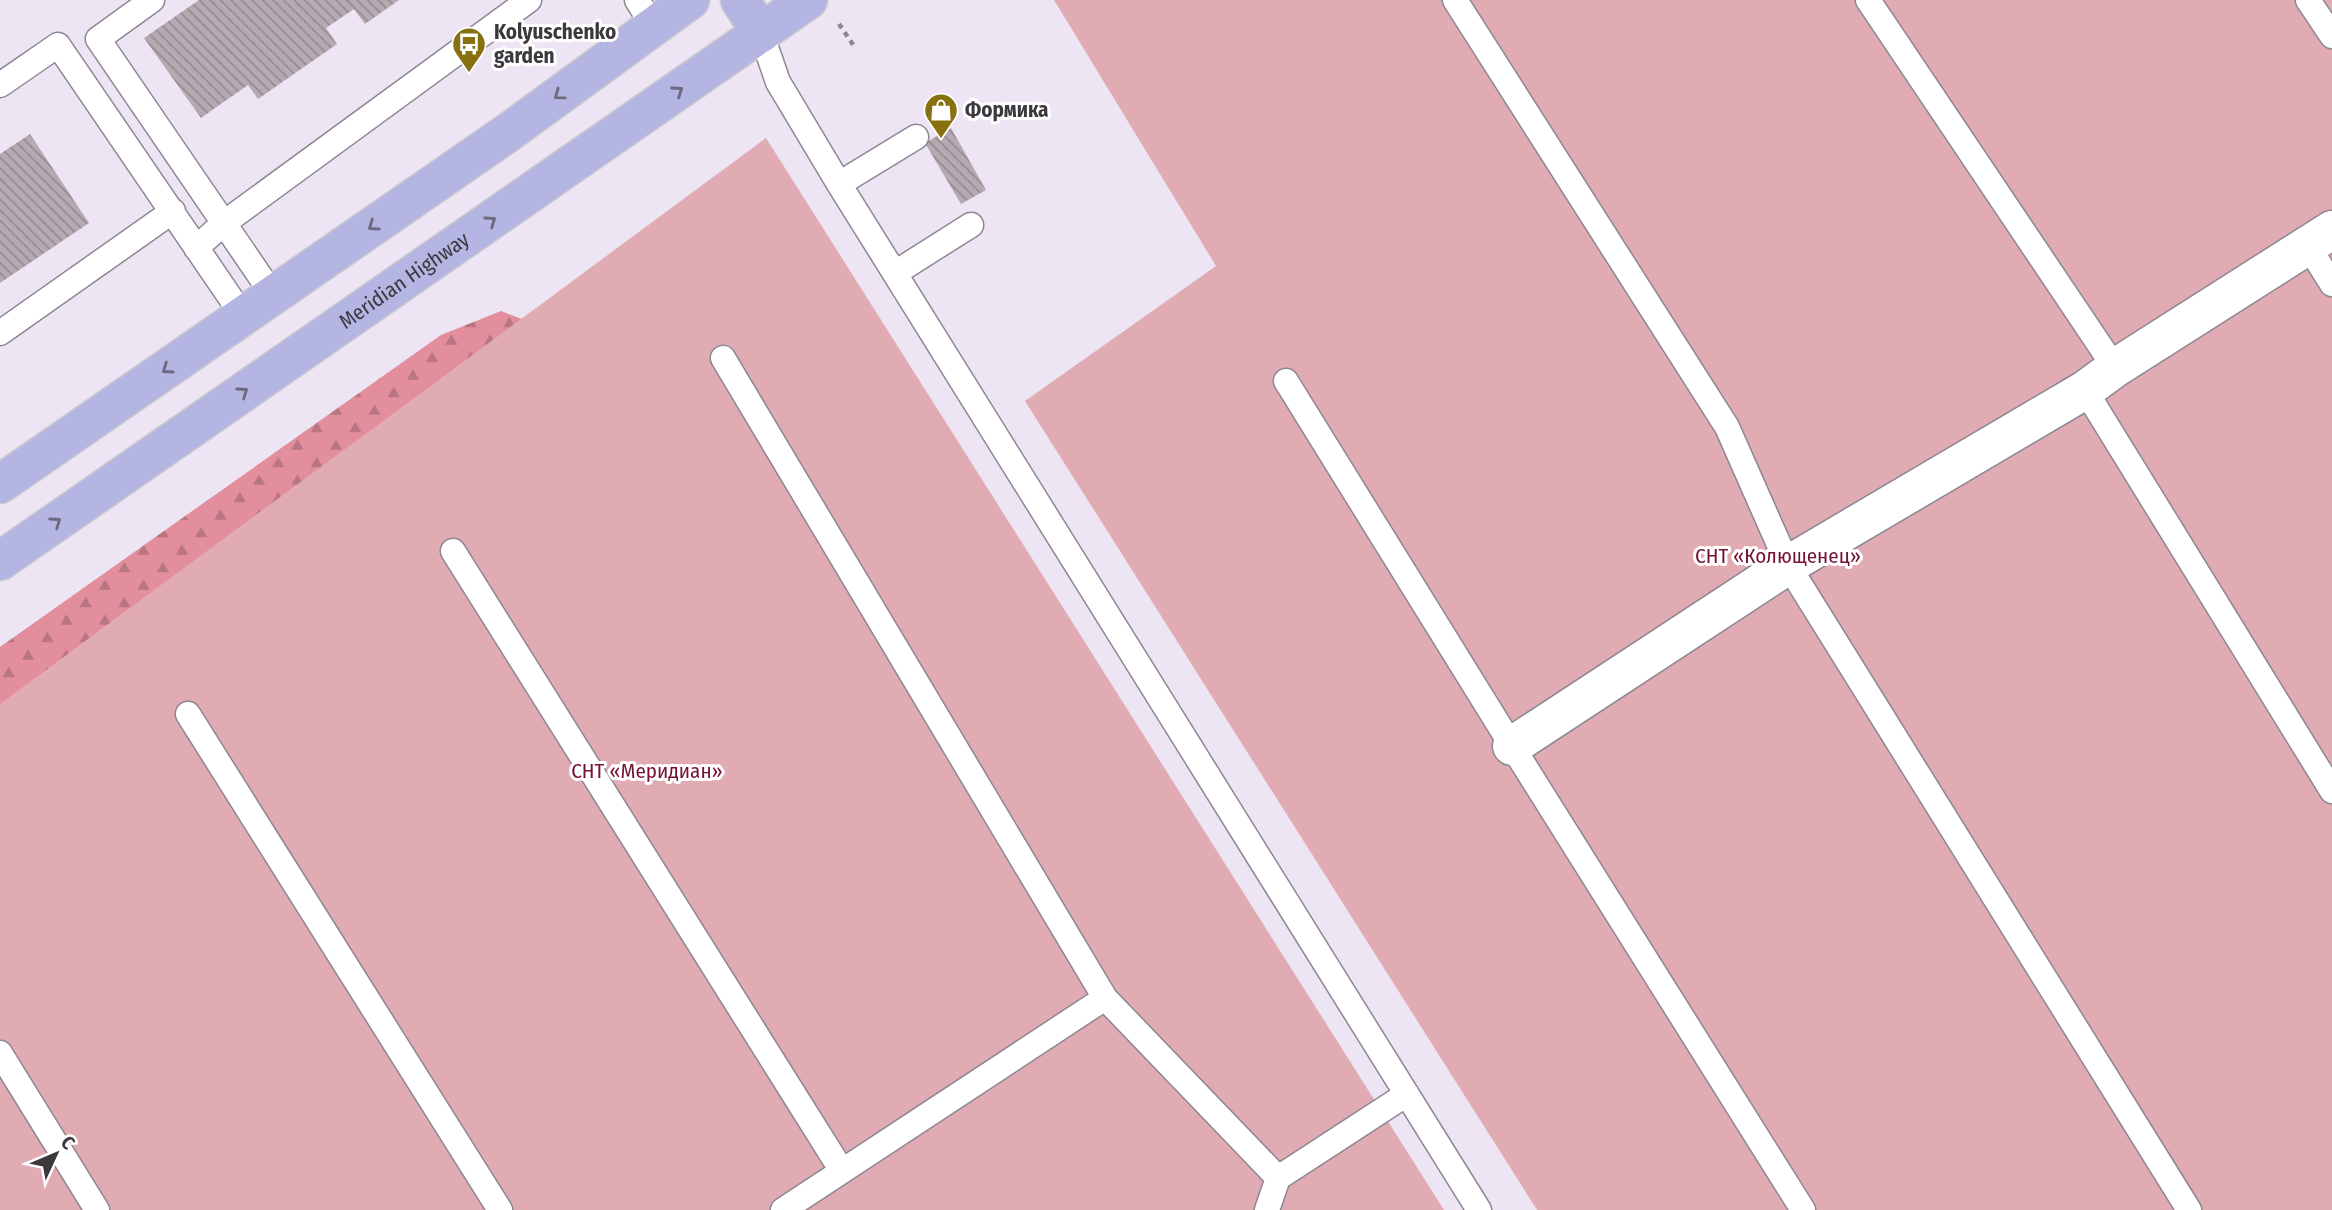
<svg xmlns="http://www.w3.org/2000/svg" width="2332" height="1210" font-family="'Fira Sans Condensed',sans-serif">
	<defs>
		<pattern id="forest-firs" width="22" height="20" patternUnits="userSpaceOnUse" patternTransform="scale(1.75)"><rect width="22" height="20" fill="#e38e9d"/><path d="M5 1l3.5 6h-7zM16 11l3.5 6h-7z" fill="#b97581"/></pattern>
		<pattern id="building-back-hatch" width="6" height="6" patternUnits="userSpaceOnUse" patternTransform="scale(1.75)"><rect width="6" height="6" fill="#b7a9b2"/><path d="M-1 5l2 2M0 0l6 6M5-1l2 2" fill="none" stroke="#968b92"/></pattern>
	</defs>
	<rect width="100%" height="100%" fill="#ede5f3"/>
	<path fill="url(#forest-firs)" d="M501,311L535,324L0,712V647L441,335Z"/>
	<path fill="#e1abb3" d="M1054,0H2332V1210H1537L1025,401L1216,266Z
		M766,138L1444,1210H0V704Z"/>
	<path fill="url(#building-back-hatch)" d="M199,0H399L365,24L354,9L326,28L337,44L258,99L248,85L201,118L144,38Z
		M951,128L986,190L961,204L925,143Z
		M30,134L89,223L0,283V154Z"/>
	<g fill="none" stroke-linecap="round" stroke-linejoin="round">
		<g stroke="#8d8693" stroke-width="27">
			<path id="lane" d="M152,0L98,39L273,295
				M637,0L654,27
				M1455,0L1727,427L1788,565L2189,1210
				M1868,0L2115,368
				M2308,0L2332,36
				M761,33L778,82L839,184L1479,1210
				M0,85L58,45L243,316
				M839,184L916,137
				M2308,246L2332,284
				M196,248L224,223L529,0
				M895,273L971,225
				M0,333L173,211
				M723,358L1105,998L1278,1178L1267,1210
				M1286,381L1512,746L1803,1210
				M2085,390L2332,791
				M453,551L842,1171
				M188,714L500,1210
				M0,1053L97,1210
				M1278,1178L1407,1094
				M783,1210L1105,998"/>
		</g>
		<g stroke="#8d8693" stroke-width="41">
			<path id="street" d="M1512,746L1788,565L2085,390L2115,368L2332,230"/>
		</g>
		<g stroke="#cccbcd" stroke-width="41">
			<g id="primary">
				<path d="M740,0L761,33"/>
				<path d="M0,484L509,132L690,0"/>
				<path id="s1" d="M0,561L808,0"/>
			</g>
		</g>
		<path stroke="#8c8791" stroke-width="4.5" stroke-dasharray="5 5" stroke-linecap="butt" d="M839,24L854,46"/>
		<use href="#lane" stroke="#fff" stroke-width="24"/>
		<use href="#street" stroke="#fff" stroke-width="38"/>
		<use href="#primary" stroke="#b4b5e2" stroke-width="38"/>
	</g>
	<defs><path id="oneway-chevron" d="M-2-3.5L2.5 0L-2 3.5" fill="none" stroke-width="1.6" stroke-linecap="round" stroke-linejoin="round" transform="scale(1.75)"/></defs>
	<g stroke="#6b6a80">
		<use href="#oneway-chevron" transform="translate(678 91) rotate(-35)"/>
		<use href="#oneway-chevron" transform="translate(559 95) rotate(144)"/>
		<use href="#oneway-chevron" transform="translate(491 221) rotate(-35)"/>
		<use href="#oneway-chevron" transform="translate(373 226) rotate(145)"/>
		<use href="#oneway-chevron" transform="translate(167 369) rotate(145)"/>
		<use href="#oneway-chevron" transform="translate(243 392) rotate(-35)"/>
		<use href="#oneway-chevron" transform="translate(56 522) rotate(-35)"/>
	</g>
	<defs>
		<g id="bus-pin" transform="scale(1.75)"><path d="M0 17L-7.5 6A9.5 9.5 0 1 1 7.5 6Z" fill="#867010" stroke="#fff"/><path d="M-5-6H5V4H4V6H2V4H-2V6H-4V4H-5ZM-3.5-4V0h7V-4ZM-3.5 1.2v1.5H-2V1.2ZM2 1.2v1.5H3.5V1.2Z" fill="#fff"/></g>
		<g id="shop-pin" transform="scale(1.75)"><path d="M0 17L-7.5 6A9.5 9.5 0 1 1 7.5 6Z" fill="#867010" stroke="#fff"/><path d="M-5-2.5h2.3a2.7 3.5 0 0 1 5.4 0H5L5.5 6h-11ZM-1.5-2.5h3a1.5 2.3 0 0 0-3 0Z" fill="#fff"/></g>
	</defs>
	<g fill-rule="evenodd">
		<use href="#bus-pin" x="469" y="44"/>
		<use href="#shop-pin" x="941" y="110"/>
	</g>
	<g text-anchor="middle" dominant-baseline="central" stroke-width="6" stroke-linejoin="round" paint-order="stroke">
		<g font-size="21" font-weight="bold" fill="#3b383e" stroke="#fff" text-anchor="start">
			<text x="494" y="32">Kolyuschenko<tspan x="494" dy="24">garden</tspan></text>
			<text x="965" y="110">Формика</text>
		</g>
		<g font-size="21" fill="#3b383e" stroke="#fff">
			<text stroke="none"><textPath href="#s1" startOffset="492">Meridian Highway</textPath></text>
		</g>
		<g font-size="21" fill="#751132" stroke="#fff">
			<text x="1778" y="556">СНТ «Колющенец»</text>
			<text x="647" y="771">СНТ «Меридиан»</text>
		</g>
	</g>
	<g transform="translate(56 1154) rotate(46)" stroke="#ffffff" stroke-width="5" paint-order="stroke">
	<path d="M0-5L12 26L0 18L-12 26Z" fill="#3b383e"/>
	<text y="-10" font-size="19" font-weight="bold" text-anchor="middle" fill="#3b383e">С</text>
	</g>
</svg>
